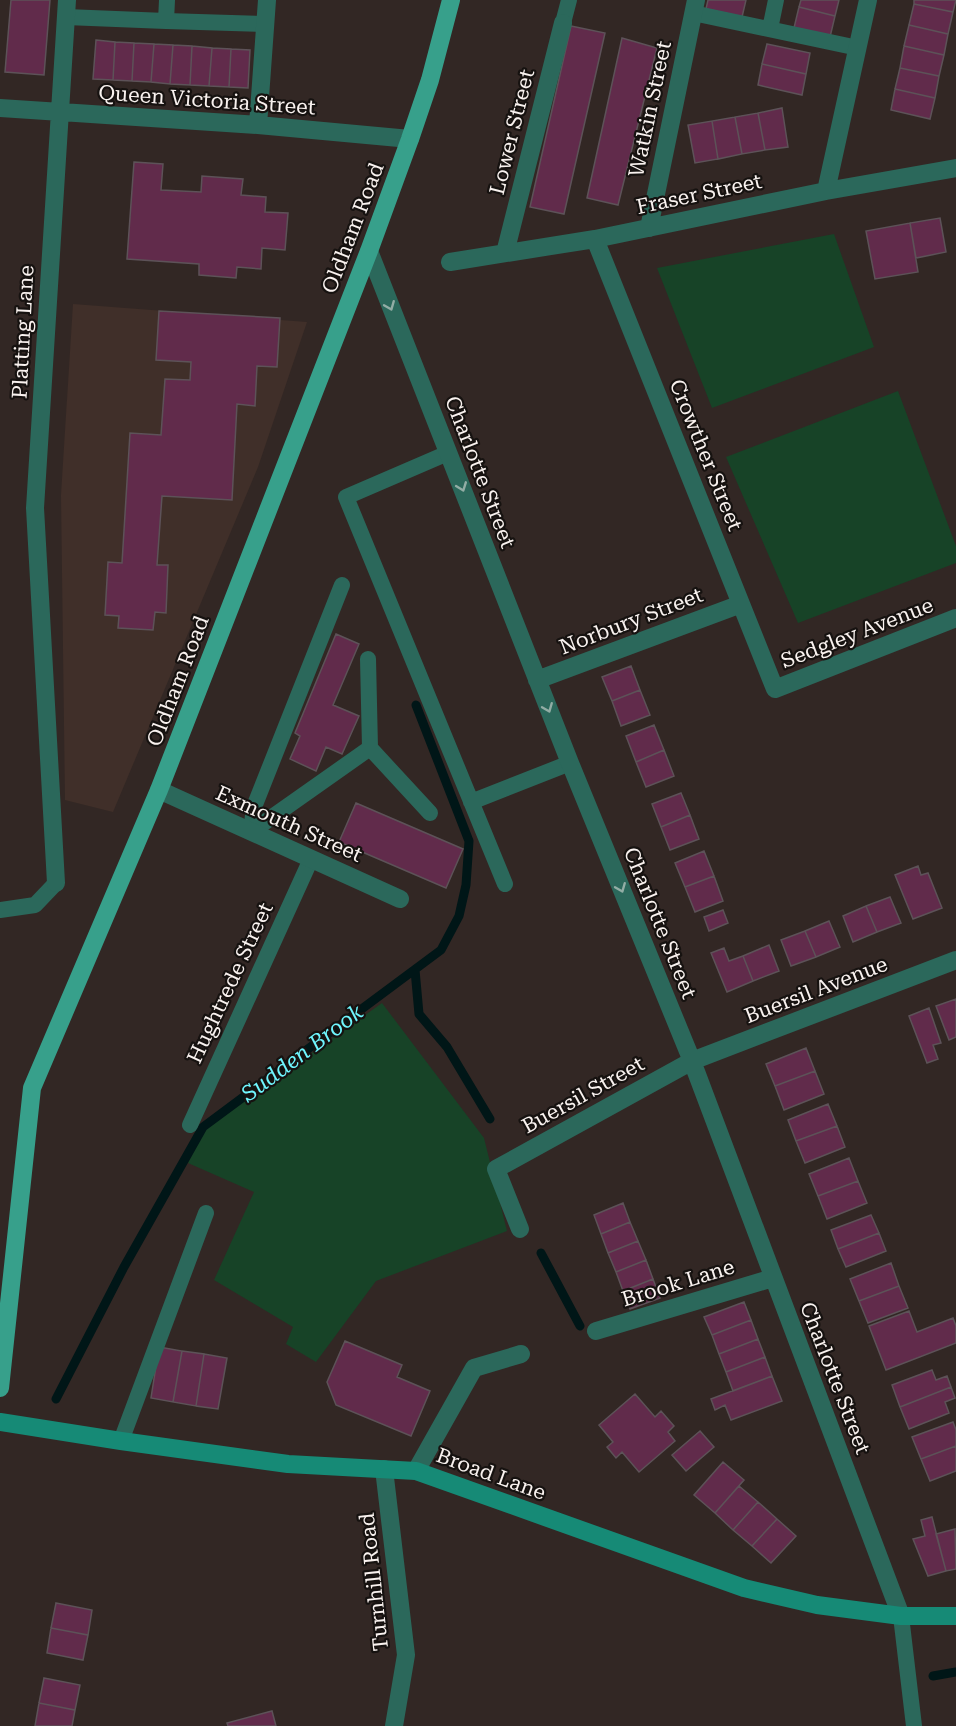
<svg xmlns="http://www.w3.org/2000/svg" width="956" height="1726" font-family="'Roboto Serif',serif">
	<rect width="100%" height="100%" fill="#322724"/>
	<path fill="#402f29" d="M73,304L307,322L258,467L113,812L65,800L61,495Z"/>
	<path fill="#174327" d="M834,234L874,347L712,408L657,268Z
		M898,391L956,546V563L798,623L726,457Z
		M382,1003L484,1138L507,1231L376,1281L316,1362L286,1344L293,1327L214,1280L254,1192L188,1163L204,1130Z"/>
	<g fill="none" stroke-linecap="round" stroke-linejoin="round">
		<path stroke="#001617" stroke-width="9" d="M415,970L419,1014L447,1047L490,1119
			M541,1253L580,1326
			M56,1399L124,1267L203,1127L441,950L459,916L466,885L469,841L416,705
			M933,1676L956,1672"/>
	</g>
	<path fill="#612b4b" stroke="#5d5258" stroke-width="1.5" d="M11,0H50L44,75L5,72Z
		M708,0H746L742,17L706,9Z
		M801,0H839L835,16L799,7Z
		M914,0H956L953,12L914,4Z
		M914,4L953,12L948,34L909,25Z
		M799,7L835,16L830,37L794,28Z
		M909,25L948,34L944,55L904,46Z
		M571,26L605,33L564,214L530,207Z
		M622,38L657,48L618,205L587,198Z
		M96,40L115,42L113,80L93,79Z
		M115,42L134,43L132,81L113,80Z
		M134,43L154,44L151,82L132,81Z
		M154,44L173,45L170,84L151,82Z
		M767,44L810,53L806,74L762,64Z
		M173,45L192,46L190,85L170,84Z
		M192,46L212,48L209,86L190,85Z
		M904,46L944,55L939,76L900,68Z
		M212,48L231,49L229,87L209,86Z
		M231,49L250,50L248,88L229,87Z
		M762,64L806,74L802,95L758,85Z
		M900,68L939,76L935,98L895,89Z
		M895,89L935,98L930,119L891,110Z
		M782,108L788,147L765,150L758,113Z
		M758,113L765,150L742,154L735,117Z
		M735,117L742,154L718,159L712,121Z
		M712,121L718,159L695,163L688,125Z
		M134,162L163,164L161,190L201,192L202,176L243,179L241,195L266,197L265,212L288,213L285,250L262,248L261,269L237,267L236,278L199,275V264L127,259Z
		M940,218L946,252L916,258L910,223Z
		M910,223L918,272L875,279L866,231Z
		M159,311L280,318L277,367L257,366L255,406L237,404L232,500L162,496L157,565H168L166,613L155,612L153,630L118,628L119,616L105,615L108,562L122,563L130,433L161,435L165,379L190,380L191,362L156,360Z
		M336,634L359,644L333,705L359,716L342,754L326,747L316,771L290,759L300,736L295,733Z
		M631,666L640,690L612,701L602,677Z
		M640,690L650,715L621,726L612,701Z
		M654,725L664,750L636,762L626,736Z
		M664,750L674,776L646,787L636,762Z
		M681,793L690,815L661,827L652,804Z
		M356,803L463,849L446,888L339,842Z
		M690,815L699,839L670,850L661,827Z
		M704,851L714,876L685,887L675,863Z
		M918,866L921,875L928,873L942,908L913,919L895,875Z
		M714,876L723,901L695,912L685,887Z
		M890,897L901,923L877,932L866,906Z
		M866,906L877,932L853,942L843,916Z
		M723,910L728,923L709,931L704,917Z
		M829,921L840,947L816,957L805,931Z
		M805,931L816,957L791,966L781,940Z
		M769,945L779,971L753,981L743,956Z
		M724,948L729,961L743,956L753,981L727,992L711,953Z
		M956,999V1037L949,1040L936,1006Z
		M929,1008L941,1043L933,1045L938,1059L927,1063L909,1016Z
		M806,1048L815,1071L775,1086L766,1064Z
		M815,1071L824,1094L784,1110L775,1086Z
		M828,1104L837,1126L796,1141L788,1120Z
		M837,1126L845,1147L805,1163L796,1141Z
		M849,1158L858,1181L818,1196L809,1174Z
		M858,1181L867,1203L827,1219L818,1196Z
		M623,1203L630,1222L601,1234L594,1215Z
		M871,1215L879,1233L838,1249L831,1230Z
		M630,1222L638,1241L608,1253L601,1234Z
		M879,1233L886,1251L846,1267L838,1249Z
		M638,1241L646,1260L616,1272L608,1253Z
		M646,1260L653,1279L623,1291L616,1272Z
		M891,1263L899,1286L859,1301L850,1279Z
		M653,1279L660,1298L630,1309L623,1291Z
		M899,1286L908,1308L868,1323L859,1301Z
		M744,1302L751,1320L712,1335L704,1317Z
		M909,1311L917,1332L953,1318L956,1326V1343L886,1370L869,1326Z
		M751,1320L758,1339L719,1354L712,1335Z
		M758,1339L765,1357L726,1372L719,1354Z
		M345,1341L402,1365L397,1377L430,1391L411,1436L336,1405L327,1382Z
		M159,1347L182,1351L173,1402L151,1398Z
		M182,1351L204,1354L196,1406L173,1402Z
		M204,1354L227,1358L218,1409L196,1406Z
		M765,1357L772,1376L733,1391L726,1372Z
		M932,1370L936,1380L947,1376L951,1387L900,1407L892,1385Z
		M772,1376L782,1401L731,1420L725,1405L715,1410L711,1399Z
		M951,1387L955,1398L945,1402L949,1413L909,1429L900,1407Z
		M635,1394L655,1417L661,1411L674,1426L668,1432L675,1441L639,1472L622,1452L616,1458L607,1447L613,1442L599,1425Z
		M953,1422L956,1430V1446L921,1459L912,1437Z
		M700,1431L714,1447L686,1471L672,1455Z
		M956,1446V1471L930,1481L921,1459Z
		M723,1462L744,1480L715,1513L694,1495Z
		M739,1486L758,1502L733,1530L715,1513Z
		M758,1502L777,1519L752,1546L733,1530Z
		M932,1517L946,1571L928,1576L913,1539L925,1536L921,1520Z
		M777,1519L796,1536L771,1563L752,1546Z
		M955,1529L956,1569L946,1571L936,1534Z
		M56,1603L92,1610L88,1635L51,1628Z
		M51,1628L88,1635L83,1660L47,1653Z
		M44,1678L80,1685L75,1710L39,1703Z
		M39,1703L75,1710L72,1726H35Z
		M272,1711L276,1726H228L227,1723Z"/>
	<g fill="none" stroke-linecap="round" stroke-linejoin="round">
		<path stroke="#2b685b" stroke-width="16" d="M167,0L166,21L265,24
			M693,13L858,48
			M66,17L166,21
			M563,23L569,0
			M770,29L776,0
			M448,453L346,497L505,884
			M368,659L370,748L430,813
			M471,802L570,763
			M251,832L254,807L342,585
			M251,832L370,748
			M0,910L35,905L56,883
			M190,1125L311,859
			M121,1441L206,1213
			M901,1616L914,1726"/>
		<path stroke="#2b685b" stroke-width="18" d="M0,108L258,125L410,139
			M258,125L267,0
			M826,191L868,0
			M649,228L696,0
			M595,239L775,689L956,618
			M369,251L570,763L692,1061L901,1616
			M505,253L563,23
			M450,262L595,239L826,191L956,168
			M537,680L741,604
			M159,790L400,899
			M56,883L35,508L67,0
			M520,1229L496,1169L692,1061L956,960
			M596,1331L773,1278
			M384,1469L406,1655L394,1726
			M416,1471L474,1368L521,1354"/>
		<path stroke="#168a76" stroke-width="18" d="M0,1422L121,1441L288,1464L416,1471L744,1588L817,1605L901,1616H956"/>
		<path stroke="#37a08b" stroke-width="18" d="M0,1388L32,1088L159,790L369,251L410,139L430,80L451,0"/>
	</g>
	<defs><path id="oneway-chevron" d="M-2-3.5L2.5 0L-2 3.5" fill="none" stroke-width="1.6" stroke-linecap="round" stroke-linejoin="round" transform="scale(1.5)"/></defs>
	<g stroke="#92ada5">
		<use href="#oneway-chevron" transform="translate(390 306) rotate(68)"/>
		<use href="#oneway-chevron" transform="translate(462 487) rotate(69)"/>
		<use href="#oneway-chevron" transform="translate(548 708) rotate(68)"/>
		<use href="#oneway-chevron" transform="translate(621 888) rotate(68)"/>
	</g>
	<g text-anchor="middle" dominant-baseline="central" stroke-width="4.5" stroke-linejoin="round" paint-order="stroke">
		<g font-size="21" fill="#f9f2ef" stroke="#161210">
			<text transform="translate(207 100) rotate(4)">Queen Victoria Street</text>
			<text transform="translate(650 109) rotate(-78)">Watkin Street</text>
			<text transform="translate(512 132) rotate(-76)">Lower Street</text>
			<text transform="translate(699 194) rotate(-12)">Fraser Street</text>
			<text transform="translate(353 228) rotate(-69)">Oldham Road</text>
			<text transform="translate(23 332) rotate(-87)">Platting Lane</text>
			<text transform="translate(706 455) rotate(68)">Crowther Street</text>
			<text transform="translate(480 472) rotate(69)">Charlotte Street</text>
			<text transform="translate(631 621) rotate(-21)">Norbury Street</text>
			<text transform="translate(857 633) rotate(-21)">Sedgley Avenue</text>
			<text transform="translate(178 681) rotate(-69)">Oldham Road</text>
			<text transform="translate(289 824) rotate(24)">Exmouth Street</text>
			<text transform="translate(660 923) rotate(68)">Charlotte Street</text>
			<text transform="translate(230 983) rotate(-65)">Hughtrede Street</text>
			<text transform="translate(816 990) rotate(-21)">Buersil Avenue</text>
			<text transform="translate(583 1095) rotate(-29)">Buersil Street</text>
			<text transform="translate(678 1283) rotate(-17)">Brook Lane</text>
			<text transform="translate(835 1378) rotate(69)">Charlotte Street</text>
			<text transform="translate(491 1474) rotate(20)">Broad Lane</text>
			<text transform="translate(374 1582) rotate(-96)">Turnhill Road</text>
		</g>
		<g font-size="22" font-style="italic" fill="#6ff6fe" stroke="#161210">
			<text transform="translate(302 1053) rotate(-37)">Sudden Brook</text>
		</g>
	</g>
</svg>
